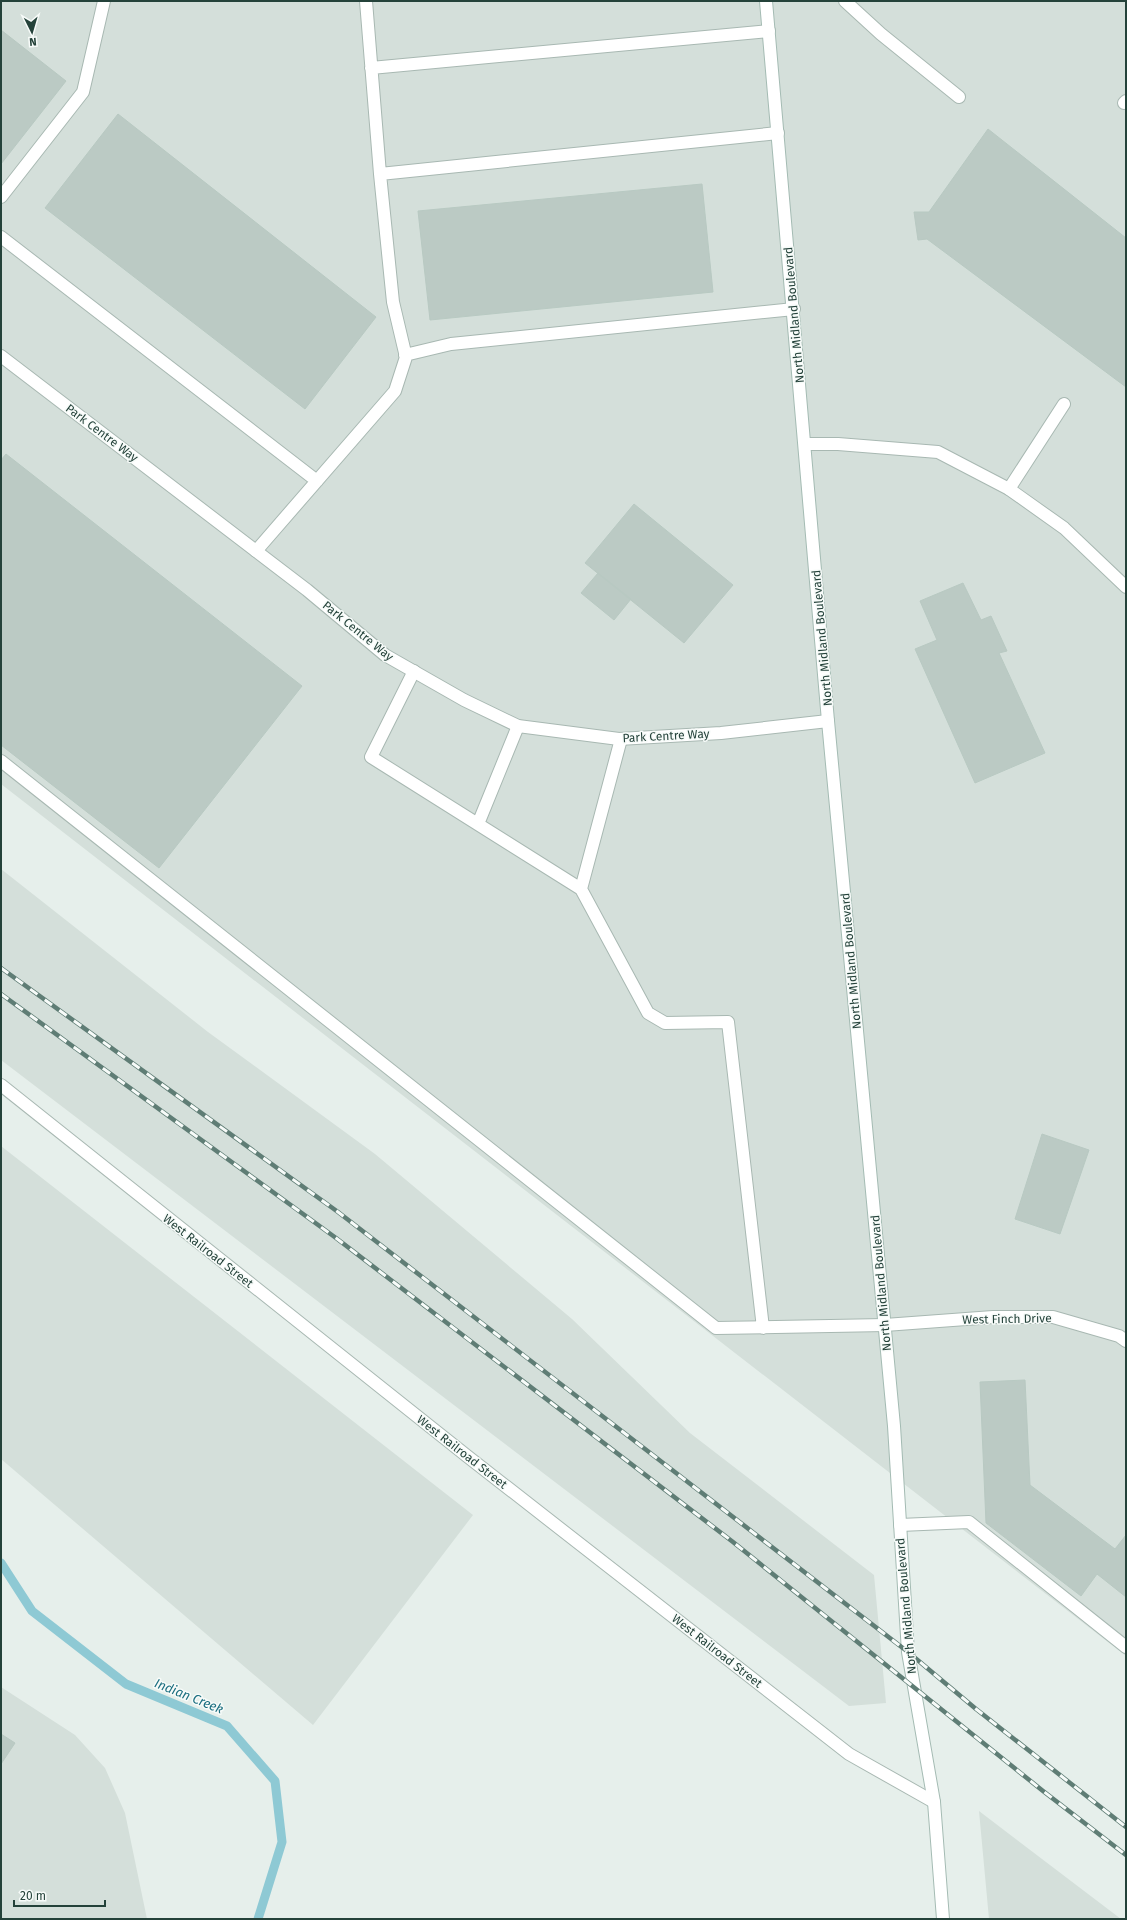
<svg xmlns="http://www.w3.org/2000/svg" width="1127" height="1920" font-family="'Fira Sans',sans-serif">
	<rect width="100%" height="100%" fill="#e6efeb"/>
	<path fill="#d4dfda" d="M1,1H1126V1656L1,784Z
		M1,869L208,1032L375,1154L572,1319L690,1433L874,1575L886,1703L849,1706L1,1060Z
		M1,1146L473,1515L313,1725L1,1459Z
		M1,1687L75,1735L105,1768L125,1813L147,1919H1Z
		M979,1811L1121,1919H989Z"/>
	<g fill="none" stroke-linecap="round" stroke-linejoin="round">
		<path stroke="#8ec9d4" stroke-width="9" d="M1,1563L32,1611L126,1684L227,1726L275,1781L282,1842L258,1919"/>
	</g>
	<path fill="#bbcac4" stroke="#b8c9c2" d="M1,30L66,81L1,164Z
		M118,114L376,317L305,409L45,208Z
		M988,129L1126,238V387L927,239L918,240L914,212H929Z
		M702,184L713,292L430,320L418,211Z
		M6,454L302,686L159,868L1,745V460Z
		M634,504L733,585L684,643L585,563Z
		M598,573L631,599L614,620L581,593Z
		M963,583L981,620L991,616L1007,651L999,653L1045,753L975,783L915,649L937,640L920,601Z
		M1042,1134L1089,1150L1060,1234L1015,1219Z
		M1025,1380L1030,1485L1115,1549L1126,1535V1597L1097,1574L1081,1596L986,1523L980,1382Z
		M1,1734L15,1743L1,1764Z"/>
	<g fill="none" stroke-linecap="round" stroke-linejoin="round">
		<g stroke="#a8b8b2" stroke-width="14">
			<path id="lane" d="M845,1L881,34L959,97
				M371,68L769,31
				M1124,103L1126,101
				M380,174L778,133
				M1,197L83,92L104,1
				M1,237L317,481
				M405,355L451,344L794,309
				M1009,489L1064,404
				M256,551L395,391L406,357L393,302L380,174L366,1
				M414,671L371,757L581,889L621,739
				M1,761L716,1328L885,1325
				M478,824L518,726
				M581,889L648,1013L665,1023L728,1022L763,1328
				M900,1525L969,1522L1126,1647"/>
		</g>
		<g stroke="#a8b8b2" stroke-width="14">
			<path id="street" d="M1,356L307,590L385,655L464,700L518,726L619,739L721,733L828,721
				M806,444H838L938,452L1009,489L1064,528L1126,587
				M1,1085L467,1456L849,1754L934,1802
				M885,1325L993,1317H1053L1119,1336L1126,1341"/>
		</g>
		<g stroke="#a4bbb3" stroke-width="14">
			<path id="secondary" d="M766,1L828,721L894,1426L908,1652L934,1802L943,1919"/>
		</g>
		<use href="#lane" stroke="#fff" stroke-width="12"/>
		<use href="#street" stroke="#fff" stroke-width="12"/>
		<use href="#secondary" stroke="#fff" stroke-width="12"/>
		<g stroke="#5f7d75" stroke-width="4.5">
			<path id="rail" d="M1,968L338,1212L908,1652L976,1709L1126,1827
				M1,994L336,1238L733,1542L1043,1791L1126,1855"/>
		</g>
		<use href="#rail" stroke="#f7fbf9" stroke-width="3" stroke-dasharray="9" stroke-linecap="butt"/>
	</g>
	<g text-anchor="middle" dominant-baseline="central" stroke-width="3" stroke-linejoin="round" paint-order="stroke">
		<g font-size="12" fill="#24423a" stroke="#f7fbf9">
			<text transform="translate(794 315) rotate(-95)">North Midland Boulevard</text>
			<text transform="translate(102 433) rotate(37)">Park Centre Way</text>
			<text transform="translate(358 631) rotate(39)">Park Centre Way</text>
			<text transform="translate(822 638) rotate(-95)">North Midland Boulevard</text>
			<text transform="translate(666 736) rotate(-3)">Park Centre Way</text>
			<text transform="translate(851 961) rotate(-95)">North Midland Boulevard</text>
			<text transform="translate(208 1251) rotate(38)">West Railroad Street</text>
			<text transform="translate(881 1283) rotate(-95)">North Midland Boulevard</text>
			<text transform="translate(1007 1319) rotate(-1)">West Finch Drive</text>
			<text transform="translate(462 1452) rotate(38)">West Railroad Street</text>
			<text transform="translate(906 1606) rotate(-95)">North Midland Boulevard</text>
			<text transform="translate(717 1651) rotate(38)">West Railroad Street</text>
		</g>
		<g font-size="13" font-style="italic" fill="#1c6f80" stroke="#f7fbf9">
			<text transform="translate(189 1696) rotate(22)">Indian Creek</text>
		</g>
	</g>
	<rect width="1127" height="1920" fill="none" stroke="#24423a" stroke-width="4"/>
	<g transform="translate(32 32) rotate(175)" stroke="#f7fbf9" stroke-width="3" paint-order="stroke">
	<path d="M0-3L7 15L0 10L-7 15Z" fill="#24423a"/>
	<text y="-6" font-size="11" font-weight="bold" text-anchor="middle" fill="#24423a">N</text>
	</g>
	<path d="M14 1900v6h91v-6" fill="none" stroke="#24423a" stroke-width="2"/>
	<text x="20" y="1900" font-size="12" fill="#24423a" stroke="#f7fbf9" stroke-width="3" paint-order="stroke">20 m</text>
</svg>
